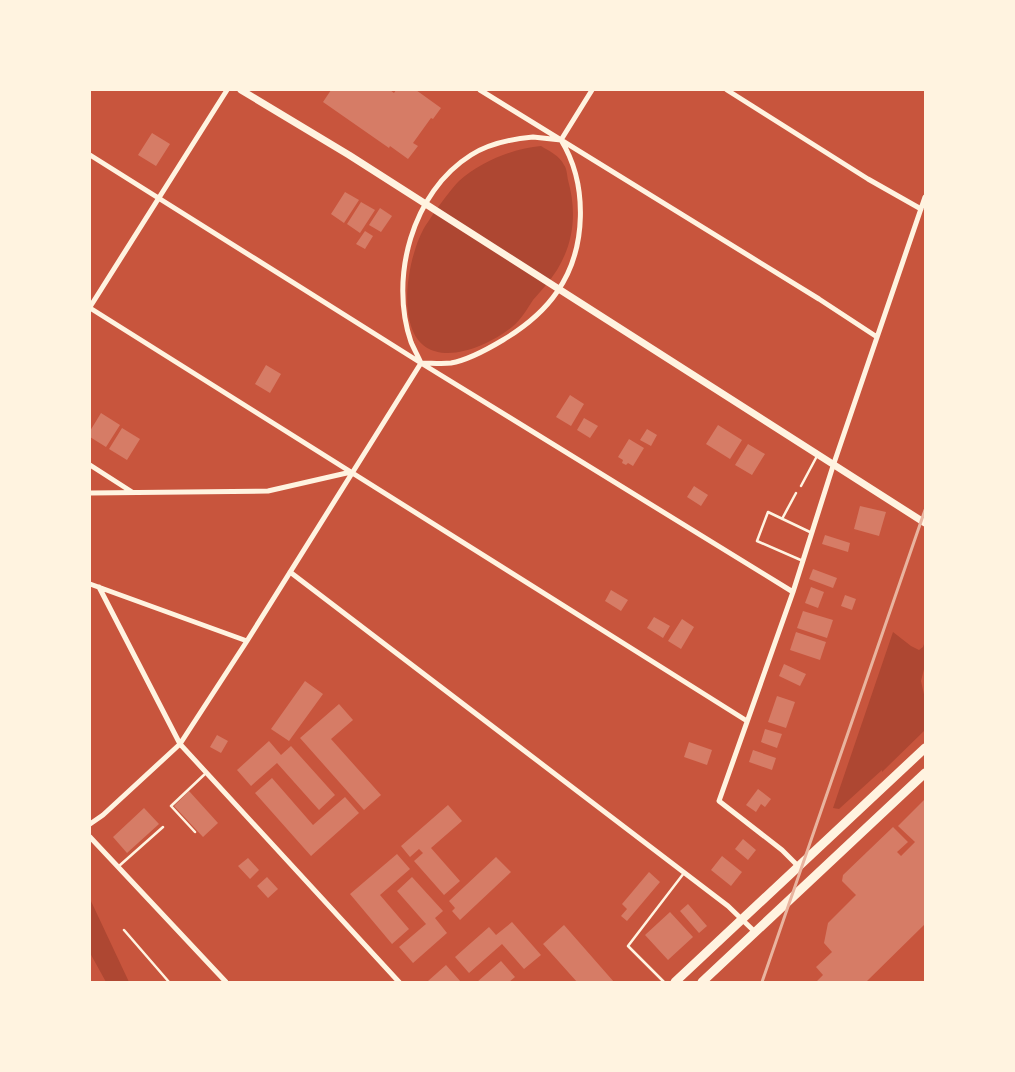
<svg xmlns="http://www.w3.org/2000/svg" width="1015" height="1072" font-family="'Exo 2',sans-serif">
	<rect width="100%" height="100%" fill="#c8553d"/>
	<path fill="#ae4732" d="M541,146C549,151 560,156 564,165C567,169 567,175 568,180C577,212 574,242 557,270C550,281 541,291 533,300C527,309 521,320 512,327C485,349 426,373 411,326C402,299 410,255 423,230C430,218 449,191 459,181C480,162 514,148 541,146Z
		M893,632L911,646L919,650L923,647L925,641V665L921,681L925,699V730L882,772V770L839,809L833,808Z
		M90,899L129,982H106L90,953Z"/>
	<path fill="#d67c66" d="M331,90H390L394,93L396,90H416L441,108L433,119L431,118L413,143L418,146L408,159L390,146L389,148L323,102Z
		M152,133L170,144L156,166L138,155Z
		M345,192L359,200L344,223L331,214Z
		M361,202L375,210L360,233L347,224Z
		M380,208L392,216L381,232L369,225Z
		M365,231L373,236L365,249L356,244Z
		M266,365L281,374L270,393L255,384Z
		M570,395L584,404L571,426L556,417Z
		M101,413L120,425L106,447L90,437V431Z
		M584,418L598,426L590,438L577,430Z
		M718,425L742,440L730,459L706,444Z
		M122,428L140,439L127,460L109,449Z
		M647,429L657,435L651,446L640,440Z
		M629,439L644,448L633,466L628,463L626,465L622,463L623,460L618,457Z
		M748,444L765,454L752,475L735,465Z
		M694,486L708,495L701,506L687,497Z
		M860,506L886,512L879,536L854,529Z
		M825,535L850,543L848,552L822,544Z
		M813,569L837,578L833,588L809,579Z
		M811,587L824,592L818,608L805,603Z
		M611,590L628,600L621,611L605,601Z
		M845,595L856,599L852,610L841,606Z
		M803,611L833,620L827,638L797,628Z
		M654,617L670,626L663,638L647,628Z
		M682,619L694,627L681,649L668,641Z
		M796,632L826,642L820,660L790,650Z
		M784,664L806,674L800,686L779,676Z
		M305,681L323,694L289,741L271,729Z
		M777,696L795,702L786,728L768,722Z
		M339,704L353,720L331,739L381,795L364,810L300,738Z
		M765,729L782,734L777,748L761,742Z
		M217,735L228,741L221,753L210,747Z
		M269,741L281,755L291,746L335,795L319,810L277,763L251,786L237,770Z
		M689,742L712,750L707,765L684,757Z
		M753,750L776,758L772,770L749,762Z
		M272,778L313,825L345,797L359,813L311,856L255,793Z
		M758,789L771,799L765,807L761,804L756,812L746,805Z
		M189,791L218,823L203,837L174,806Z
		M925,799V924L866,982H816L823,975L816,967L832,952L824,943L828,923L856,895L842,881L843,875L893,827L908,842L897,852L901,856L915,842L898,826Z
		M448,805L462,821L431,848L460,881L444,895L414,861L423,853L419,849L410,857L401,846Z
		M144,808L159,824L127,853L113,837Z
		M743,839L756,850L748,860L735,849Z
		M397,854L410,869L380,895L409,929L392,944L350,894Z
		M722,856L742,872L731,886L711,870Z
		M496,857L511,872L460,920L452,911L455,908L449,901Z
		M248,858L259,870L250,879L238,866Z
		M649,872L660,882L627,921L621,916L627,909L622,904Z
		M267,877L278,889L268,898L257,886Z
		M412,877L443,911L435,918L447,933L413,963L399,947L426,924L397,891Z
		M688,904L707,926L699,933L680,911Z
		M670,912L693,937L668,960L645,935Z
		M512,922L541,955L524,969L502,944L469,973L455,957L489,927L496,935Z
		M564,925L614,982H577L543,944Z
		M501,961L515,977L509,982H477Z
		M446,965L461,982H429L428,981Z"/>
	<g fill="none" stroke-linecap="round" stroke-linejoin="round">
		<path stroke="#fff3e0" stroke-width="2.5" d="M801,486L817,456
			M782,519L796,493
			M803,561L757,541L768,512L812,533
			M195,832L171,806L206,773
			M119,866L163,827
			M124,930L169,982
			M664,982L628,946L684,873"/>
		<path stroke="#fff3e0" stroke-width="5" d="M480,90L819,299L877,337
			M727,90L868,179L921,209
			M533,137L561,140C588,184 587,249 557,292C544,311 523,328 503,340C488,349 469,360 451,363C442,364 431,363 421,363C418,356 414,349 411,342C389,278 412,192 471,155C490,143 511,139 533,137Z
			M561,140L592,90
			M90,155L421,363L793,592
			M90,307L227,90
			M90,308L747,721
			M90,465L132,492
			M90,493L268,491L351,472
			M290,572L728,906L755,932
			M90,584L247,641
			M99,587L180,744L399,982
			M90,824L103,815L180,744L247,641L421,363
			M90,837L226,982
			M798,866L782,850L719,801L793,592L833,466L925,197"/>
		<path stroke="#fff3e0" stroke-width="7" d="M241,90L349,155L925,523"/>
		<path stroke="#fff3e0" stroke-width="9" d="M675,982L925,748
			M702,982L925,773"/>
		<path stroke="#e9b49f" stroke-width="3" d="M762,982L925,510"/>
	</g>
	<rect width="1015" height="1072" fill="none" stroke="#fff3e0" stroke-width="182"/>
</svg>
